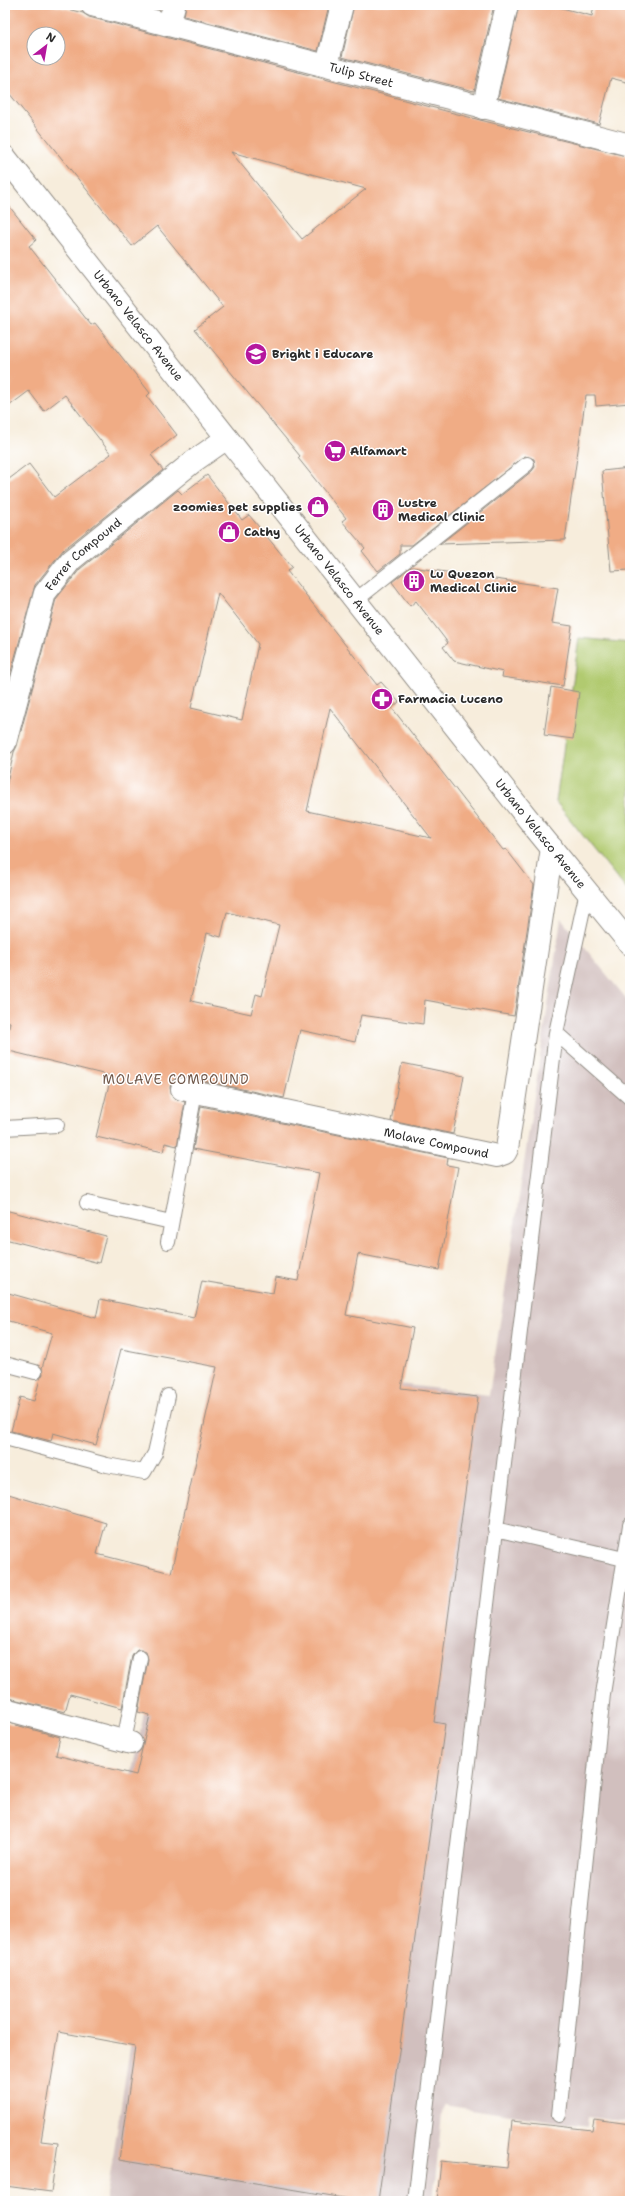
<svg xmlns="http://www.w3.org/2000/svg" width="635" height="2206" font-family="'Shantell Sans',sans-serif">
	<rect width="100%" height="100%" fill="#fff"/>
	<filter id="ink" filterUnits="userSpaceOnUse"><feTurbulence type="fractalNoise" baseFrequency=".025" numOctaves="2"/><feDisplacementMap in="SourceGraphic" scale="8" xChannelSelector="R" yChannelSelector="G"/><feConvolveMatrix kernelMatrix="1 2 1 2 8 2 1 2 1" color-interpolation-filters="sRGB"/></filter>
	<filter id="wash" filterUnits="userSpaceOnUse"><feTurbulence type="fractalNoise" baseFrequency=".012" numOctaves="4" result="noise"/><feDisplacementMap in="SourceGraphic" scale="16" xChannelSelector="R" yChannelSelector="G"/><feGaussianBlur stdDeviation="0.9" result="paint"/><feColorMatrix in="noise" values="0 0 0 0 0 0 0 0 0 0 0 0 0 0 0 0 0 1.4 0 .05"/><feComposite in="paint" operator="in"/></filter>
	<g filter="url(#wash)">
		<rect width="100%" height="100%" fill="#f7eddc"/>
		<path fill="#d1bfbe" d="M561,919L630,1003V2122L588,2117L587,2126L443,2105L433,2201H106L161,1850L119,1834L217,1362L489,1395Z"/>
		<path fill="#b1ca70" stroke="#6e7a4e" d="M579,638L630,643V894L556,802Z"/>
		<g id="blocks">
			<path fill="#f0ac85" fill-rule="evenodd" d="M5,5H52L83,13L89,17L480,120L630,157V403L596,406L595,395H586L565,540L440,544L532,471L535,467L534,459L525,456L412,545H400V554L378,571L362,551L365,548L342,521L346,518L298,458L300,456L195,329L223,307L157,226L132,246L5,88ZM34,34H58V58H34ZM231,152L366,189L302,239Z
				M186,5H329L318,51L184,16Z
				M354,5H494L474,91L342,57Z
				M519,5H551L592,16L594,5H630V83L611,78L599,124L498,98Z
				M5,201L36,240L29,246L91,325L95,323L150,393L147,396L177,435L151,455L163,470L63,550L35,585L7,686H5V482L29,464L54,497L111,454L65,395L44,411L29,391L5,409Z
				M630,468V570L611,571L602,471Z
				M207,475L242,520L249,515L292,567L287,571L377,685L381,682L399,702L392,708L503,850L506,849L534,885L514,1016L425,1000L423,1024L361,1015L355,1042L300,1030L284,1098L185,1077H178L172,1081L170,1087L173,1098L185,1102L177,1146L165,1143L163,1152L96,1137L111,1076L5,1050L10,1022L5,1021V791L14,752L17,746L56,599L80,569L178,490L182,494ZM218,593L258,644L242,720L191,708ZM330,708L431,838L307,811ZM227,912L279,925L262,996L256,994L251,1014L191,1001L207,933L221,937Z
				M411,567L558,588L552,623L572,626L563,686L502,677L503,672L454,661L443,647L448,643L416,601L410,606L392,582Z
				M551,687L579,692L573,739L544,735Z
				M402,1063L464,1076L453,1134L391,1121Z
				M201,1106L448,1158L447,1165L458,1167L439,1270L358,1254L346,1315L413,1328L401,1388L478,1397L434,1722L445,1724L378,2201H362L119,2160L135,2046L59,2032L41,2141L58,2143L51,2192L5,2186V1722L60,1737L56,1755L136,1775L150,1715L138,1712L148,1659L146,1652L141,1650H137L132,1656L122,1708L70,1694L65,1712L5,1697V1493L106,1523L97,1554L171,1573L217,1367L121,1349L96,1445L53,1433L51,1441L11,1431L20,1397L34,1401L40,1379L43,1374L42,1368L52,1333L5,1320V1292L96,1318L100,1299L194,1318L202,1281L273,1293L276,1277L298,1281L319,1173L193,1149Z
				M5,1210L106,1236L99,1263L5,1239Z
				M594,2119L630,2124V2201H437L441,2161L507,2168L512,2121L592,2130Z"/>
		</g>
	</g>
	<g filter="url(#ink)">
		<use href="#blocks" fill-opacity="0" stroke="#918c84" stroke-width="1"/>
		<g fill="none" stroke-linecap="round" stroke-linejoin="round">
			<g stroke="#918c84" stroke-width="16">
				<path id="service" d="M356,600L527,464
					M556,1033L630,1098
					M5,1128L57,1125
					M87,1203L171,1222
					M168,1242L195,1092
					M5,1364L35,1372
					M5,1438L107,1465L144,1472L155,1453L168,1396
					M495,1529L624,1559
					M124,1742L140,1658
					M559,2115L603,1694L630,1525
					M415,2201L556,1033L587,891"/>
			</g>
			<g stroke="#918c84" stroke-width="24">
				<g id="minor">
					<path id="s1" d="M92,5L630,145"/>
					<path d="M169,25L174,5"/>
					<path d="M327,65L342,5"/>
					<path d="M483,108L507,5"/>
					<path id="s2" d="M5,743L45,593L71,560L194,461L227,438"/>
					<path id="s3" d="M182,1089L497,1156L505,1153L507,1149L552,848"/>
					<path d="M5,1709L131,1743"/>
				</g>
			</g>
			<g stroke="#918c84" stroke-width="24">
				<g id="secondary">
					<path id="s4" d="M5,157L536,829L630,944"/>
				</g>
			</g>
			<use href="#service" stroke="#fff" stroke-width="14"/>
			<use href="#minor" stroke="#fff" stroke-width="22"/>
			<use href="#secondary" stroke="#fff" stroke-width="22"/>
		</g>
	</g>
	<defs>
		<g id="school-disc" transform="scale(1.15)"><circle r="9.5" fill="#b5179e" stroke="#fff"/><path d="M0-5L7-2L0 1L-7-2ZM-4 1L0 2.5L4 1V4Q0 6-4 4Z" fill="#fff"/></g>
		<g id="supermarket-disc" transform="scale(1.15)"><circle r="9.5" fill="#b5179e" stroke="#fff"/><path d="M-6-5.5h2.5l.6 2H6L4.5 2H-2.5L-4.4-4H-6ZM-1.5 3.2a1.3 1.3 0 1 0 .1 0ZM3 3.2a1.3 1.3 0 1 0 .1 0Z" fill="#fff"/></g>
		<g id="shop-disc" transform="scale(1.15)"><circle r="9.5" fill="#b5179e" stroke="#fff"/><path d="M-5-2.5h2.3a2.7 3.5 0 0 1 5.4 0H5L5.5 6h-11ZM-1.5-2.5h3a1.5 2.3 0 0 0-3 0Z" fill="#fff"/></g>
		<g id="building-disc" transform="scale(1.15)"><circle r="9.5" fill="#b5179e" stroke="#fff"/><path d="M-4-6H4V6H1V3H-1V6H-4ZM-2.5-4.3h1.7v1.8h-1.7ZM.8-4.3h1.7v1.8H.8ZM-2.5-1h1.7V.8h-1.7ZM.8-1h1.7V.8H.8Z" fill="#fff"/></g>
		<g id="pharmacy-disc" transform="scale(1.15)"><circle r="9.5" fill="#b5179e" stroke="#fff"/><path d="M-2-6h4v4h4v4h-4v4h-4v-4h-4v-4h4Z" fill="#fff"/></g>
	</defs>
	<g fill-rule="evenodd">
		<use href="#school-disc" x="256" y="354"/>
		<use href="#supermarket-disc" x="335" y="451"/>
		<use href="#shop-disc" x="318" y="507"/>
		<use href="#building-disc" x="383" y="510"/>
		<use href="#shop-disc" x="229" y="532"/>
		<use href="#building-disc" x="414" y="581"/>
		<use href="#pharmacy-disc" x="382" y="699"/>
	</g>
	<g text-anchor="middle" dominant-baseline="central" stroke-width="3" stroke-linejoin="round" paint-order="stroke">
		<g font-size="12" fill="#2b2b2b" stroke="#fff">
			<text stroke="none"><textPath href="#s1" startOffset="278">Tulip Street</textPath></text>
			<text stroke="none"><textPath href="#s4" startOffset="215">Urbano Velasco Avenue</textPath></text>
			<text stroke="none"><textPath href="#s2" startOffset="210">Ferrer Compound</textPath></text>
			<text stroke="none"><textPath href="#s4" startOffset="539">Urbano Velasco Avenue</textPath></text>
			<text stroke="none"><textPath href="#s4" startOffset="863">Urbano Velasco Avenue</textPath></text>
			<text stroke="none"><textPath href="#s3" startOffset="260">Molave Compound</textPath></text>
		</g>
		<g font-size="12" font-weight="bold" fill="#2b2b2b" stroke="#fff" text-anchor="start">
			<text x="272" y="354">Bright i Educare</text>
			<text x="350" y="451">Alfamart</text>
			<text x="398" y="503">Lustre<tspan x="398" dy="14">Medical Clinic</tspan></text>
			<text x="302" y="507" text-anchor="end">zoomies pet supplies</text>
			<text x="244" y="532">Cathy</text>
			<text x="430" y="574">Lu Quezon<tspan x="430" dy="14">Medical Clinic</tspan></text>
			<text x="398" y="699">Farmacia Luceno</text>
		</g>
		<g font-size="13" letter-spacing="1" fill="#70584a" stroke="#fff">
			<text x="176" y="1079">MOLAVE COMPOUND</text>
		</g>
	</g>
	<rect width="635" height="2206" fill="none" stroke="#fff" stroke-width="20"/>
	<g transform="translate(46 46) rotate(31)"><circle r="19" fill="#ffffff" stroke="#aaaaaa"/>
	<path d="M0-3L7 15L0 10L-7 15Z" fill="#b5179e"/>
	<text y="-6" font-size="11" font-weight="bold" text-anchor="middle" fill="#2b2b2b">N</text>
	</g>
</svg>
